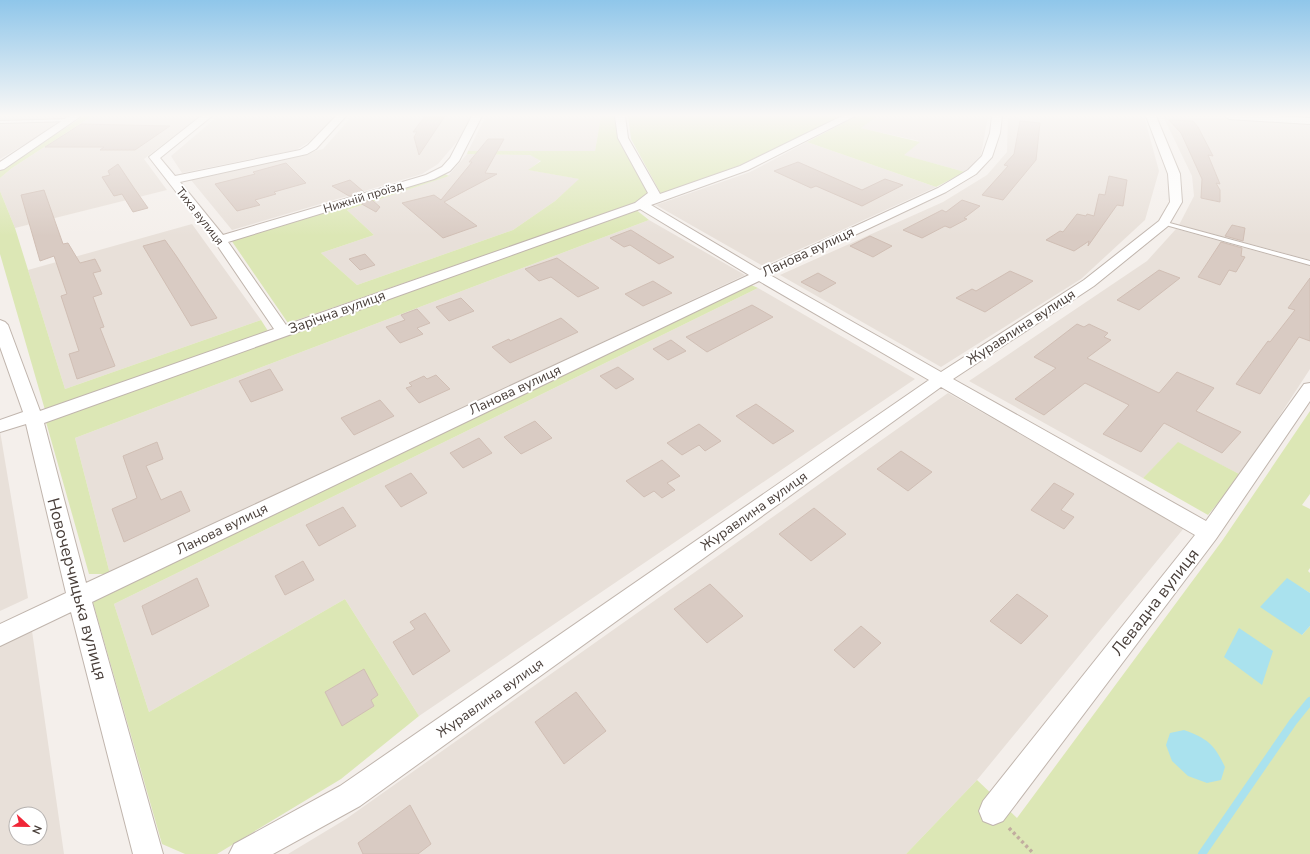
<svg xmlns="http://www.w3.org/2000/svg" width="1310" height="854" font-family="'Nunito Sans',sans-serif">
	<rect width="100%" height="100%" fill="#f4efeb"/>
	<path fill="#e8e0d9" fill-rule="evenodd" d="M0,116H64L44,133L0,159Z
		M92,116H200L144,159L167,190L15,228L0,191V178L12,168Z
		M218,116H336L315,138L296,150L182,173L171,156Z
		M352,116H471L460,138L438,164L422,174L232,230L191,180L323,149Z
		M486,116H601L595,151H468Z
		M877,116H988L981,155L965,172L903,155L919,141L860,128Z
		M1008,116H1144L1159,171L1145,220L1081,279L941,367L780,275L943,202L987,175L1007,152Z
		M1163,116L1310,124V260L1179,225L1194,196L1192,176Z
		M807,142L936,187L763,266L656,205L750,172Z
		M467,154L530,155L541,160L529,170L580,179L555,201L513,230L357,285L321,253L374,235L347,210L448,176Z
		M649,220L745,275L110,574L75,438Z
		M192,224L261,320L65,389L28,270Z
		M1176,229L1310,266V369L1241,475L1178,443L1143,478L969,381L1147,261Z
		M758,288L915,379L419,716L345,599L149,712L114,604Z
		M948,393L1184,528L977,780L906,854H288L346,819Z
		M0,431L28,598L0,611Z
		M32,631L64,854H0V646ZM16,814H40V838H16Z"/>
	<path fill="#dce7b5" d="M84,116H92L12,168L0,178V171L3,168Z
		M601,116H615L618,139L648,193L633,204L288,323L231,240L445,174L449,176L347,210L374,235L321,253L357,285L513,230L555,201L579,179L528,170L541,161L530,155L467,154L468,151H595Z
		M628,116H845L738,166L661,194L631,139Z
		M857,116H877L861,128L920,142L904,155L965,172L936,187L807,142Z
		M0,191L15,228L65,389L261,320L268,331L45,410L0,254Z
		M635,209L649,220L75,438L110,574H89L46,422Z
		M749,284L758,288L114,604L149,712L345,599L419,716L341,779L217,854H185L162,844L92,599Z
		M1310,411V494L1302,505L1310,509V568L1308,571L1310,573V593L1287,579L1302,635L1310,626V854H906L977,780L1017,818L1222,541Z
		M1178,442L1241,475L1208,515L1143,478Z"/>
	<path fill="#aae2ee" d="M1287,578L1310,593V626L1302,635L1260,607Z
		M1239,628L1273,651L1262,685L1224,657Z
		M1184,730C1208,739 1214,744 1225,767L1221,780L1207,783L1188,776L1172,761L1166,745L1170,733Z"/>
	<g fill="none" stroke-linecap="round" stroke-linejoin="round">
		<path stroke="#aae2ee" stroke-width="8" d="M1202,854L1293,722L1310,701"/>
	</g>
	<path fill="#d9cbc3" stroke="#d0beb4" d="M425,116H445L419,155L414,137L417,132H413Z
		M1169,120L1193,121L1198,127L1213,156L1208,155L1220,184L1216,183L1220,190V202L1201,198L1202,179L1181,133Z
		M1020,121L1040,123L1036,160L1003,200L982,195L1008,166L1004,165L1014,154Z
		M81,124L170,126L135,150H100L104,147H45Z
		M488,139H504L485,173L497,174L444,202L477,226L443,238L402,203L434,195L441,200L472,162H469Z
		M798,162L862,190L885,179L903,185L862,206L816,186L811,188L774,171Z
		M286,163L306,183L274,192L276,194L255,200L260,205L237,211L215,184L255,174L253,172Z
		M118,164L134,188L148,208L133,212L122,194L114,196L102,177L110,175L108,171Z
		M1109,176L1127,180L1123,206L1117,205L1088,246L1089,241L1074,251L1046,240L1060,231L1063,232L1077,214L1086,216L1087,214L1094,216L1099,194L1105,195Z
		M350,180L364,192L349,196L332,186Z
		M44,190L63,244L68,243L80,263L95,259L101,271L93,273L102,294L93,297L104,327L100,328L115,366L77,379L69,354L79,351L61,296L67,294L54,256L40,261L21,195Z
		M372,200L380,207L376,212L360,203Z
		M962,200L980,206L964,218L967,219L950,228L945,226L922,238L903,230L942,210L946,212Z
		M1232,225L1245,228L1243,241L1225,236Z
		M631,230L674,257L659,264L630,245L624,247L610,238Z
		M870,236L892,246L873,257L850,246Z
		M165,240L177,257L217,318L191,326L143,246Z
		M1221,242L1242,248L1241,256L1245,257L1236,272L1229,270L1220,285L1198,277Z
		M365,254L375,265L360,270L349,259Z
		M557,258L599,288L578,297L551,277L539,281L525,269Z
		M1159,270L1180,278L1139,310L1117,300Z
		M1010,271L1033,281L985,312L956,298L972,289L976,291Z
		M818,273L836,283L820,292L801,282Z
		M1310,278V341L1299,337L1260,394L1236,384L1268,341L1270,342L1295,310L1288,308Z
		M653,281L672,293L643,306L625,294Z
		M461,298L474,311L449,321L436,307Z
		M752,305L773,317L707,352L686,337Z
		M417,309L430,323L417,328L423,334L400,343L386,327L405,320L401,315Z
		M561,318L578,332L510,363L492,347L509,339L510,341Z
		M1077,324L1084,327L1089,324L1108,333L1104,337L1111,340L1087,358L1159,393L1177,372L1214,388L1196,411L1241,432L1222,453L1164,423L1141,452L1103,434L1129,405L1085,383L1044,415L1015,399L1056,368L1034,357Z
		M671,340L686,351L668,360L653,349Z
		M618,367L634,379L616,389L600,376Z
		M270,369L283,390L251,402L239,381Z
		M436,375L450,389L419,403L406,388L412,386L409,383L424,376L427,379Z
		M380,400L394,416L354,435L341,418Z
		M756,404L794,431L773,444L736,416Z
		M535,421L552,438L521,454L504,437Z
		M699,424L721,441L705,451L699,445L682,455L667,443Z
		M479,438L492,453L463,468L450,453Z
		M157,442L163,459L146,466L161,500L181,491L190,511L124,542L112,509L137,498L123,456Z
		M901,451L932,472L908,491L877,469Z
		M662,460L680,476L667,483L675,490L662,498L654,491L644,497L626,481Z
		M411,473L427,493L401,507L385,486Z
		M1054,483L1074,494L1061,510L1074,517L1064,529L1031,510Z
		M343,507L356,526L319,546L306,525Z
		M814,508L846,534L811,561L779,534Z
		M303,561L314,580L285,595L275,576Z
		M197,578L209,606L152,635L142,606Z
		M710,584L743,616L707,643L674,609Z
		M1017,594L1048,616L1021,644L990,621Z
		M425,613L450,651L413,675L393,642L415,629L410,622Z
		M861,626L881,643L854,668L834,650Z
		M364,669L378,695L371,700L374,706L342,726L325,692Z
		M576,692L606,731L564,764L535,722Z
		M410,805L431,844L418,854H363L358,843Z"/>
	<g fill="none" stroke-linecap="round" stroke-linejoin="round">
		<g stroke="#c0b5ad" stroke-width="2">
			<path id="service" d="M73,119V121H71L0,123V121Z
				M1162,222H1166L1310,261V265L1162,224Z"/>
		</g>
		<g stroke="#c0b5ad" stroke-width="2">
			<path id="minor" d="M69,116H81L4,169L0,170V162Z
				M201,116H212L160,158L175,176L300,150L308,145L336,116H346L316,149L307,154L180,182L223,235L426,175L442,167L450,158L472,116H482L459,161L450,171L434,179L228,242L286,325L635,203L648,193L618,138L615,116H625L628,138L660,194L740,166L842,116H855L748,170L651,205L760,270L938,188L968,170L982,156L990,133L992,116H1002L1000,133L992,157L976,174L946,192L770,275L941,372L1084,280L1159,221L1170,202L1168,174L1146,116H1156L1180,174L1182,202L1168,226L1094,286L953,379L1206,521L1304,384L1310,383V401L1216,539L1003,821L993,825L983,821L979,811L983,801L1195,535L941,387L360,806L273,854H229L234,844L340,786L929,380L759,281L92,602L163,854H133L71,612L0,646V624L66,593L26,424L0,432V420L23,412L0,347V320L5,322L8,325L40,411L274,329L215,242L149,157ZM640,209L749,275L86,583L44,423Z
				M1224,116H1278L1310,118V124L1229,119Z"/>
		</g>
		<path stroke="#c1ad9f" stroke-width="3.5" stroke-dasharray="3 3" stroke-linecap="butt" d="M1009,828L1034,854"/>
		<use href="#service" fill="#fff" fill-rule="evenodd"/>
		<use href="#minor" fill="#fff" fill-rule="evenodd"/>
	</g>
	<linearGradient id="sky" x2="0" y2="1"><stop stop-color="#8fc6ea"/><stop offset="0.49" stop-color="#faf8f6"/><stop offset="1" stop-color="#faf8f6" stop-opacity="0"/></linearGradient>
	<rect width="1310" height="236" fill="url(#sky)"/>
	<g text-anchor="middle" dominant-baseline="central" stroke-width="4" stroke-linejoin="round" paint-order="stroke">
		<g font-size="12" fill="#483e39" stroke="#fff">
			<text transform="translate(363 197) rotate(-17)">Нижній проїзд</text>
			<text transform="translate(200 216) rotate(52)">Тиха вулиця</text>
		</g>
		<g font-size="14" fill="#483e39" stroke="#fff">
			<text transform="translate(808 252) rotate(-25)">Ланова вулиця</text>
			<text transform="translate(337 312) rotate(-20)">Зарічна вулиця</text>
			<text transform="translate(1021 327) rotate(-33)">Журавлина вулиця</text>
			<text transform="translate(515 390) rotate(-25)">Ланова вулиця</text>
			<text transform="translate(754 511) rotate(-35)">Журавлина вулиця</text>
			<text transform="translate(222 529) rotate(-26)">Ланова вулиця</text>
			<text transform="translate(490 698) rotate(-35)">Журавлина вулиця</text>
		</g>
		<g font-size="17" fill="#483e39" stroke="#fff">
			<text transform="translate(77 589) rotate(75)">Новочерчицька вулиця</text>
			<text transform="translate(1155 602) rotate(-52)">Левадна вулиця</text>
		</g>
	</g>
	<g transform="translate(28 826) rotate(112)"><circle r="19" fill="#ffffff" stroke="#b6b2b0"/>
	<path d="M0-3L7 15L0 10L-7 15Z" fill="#f02637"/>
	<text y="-6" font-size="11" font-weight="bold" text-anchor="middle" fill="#483e39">N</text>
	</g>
</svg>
